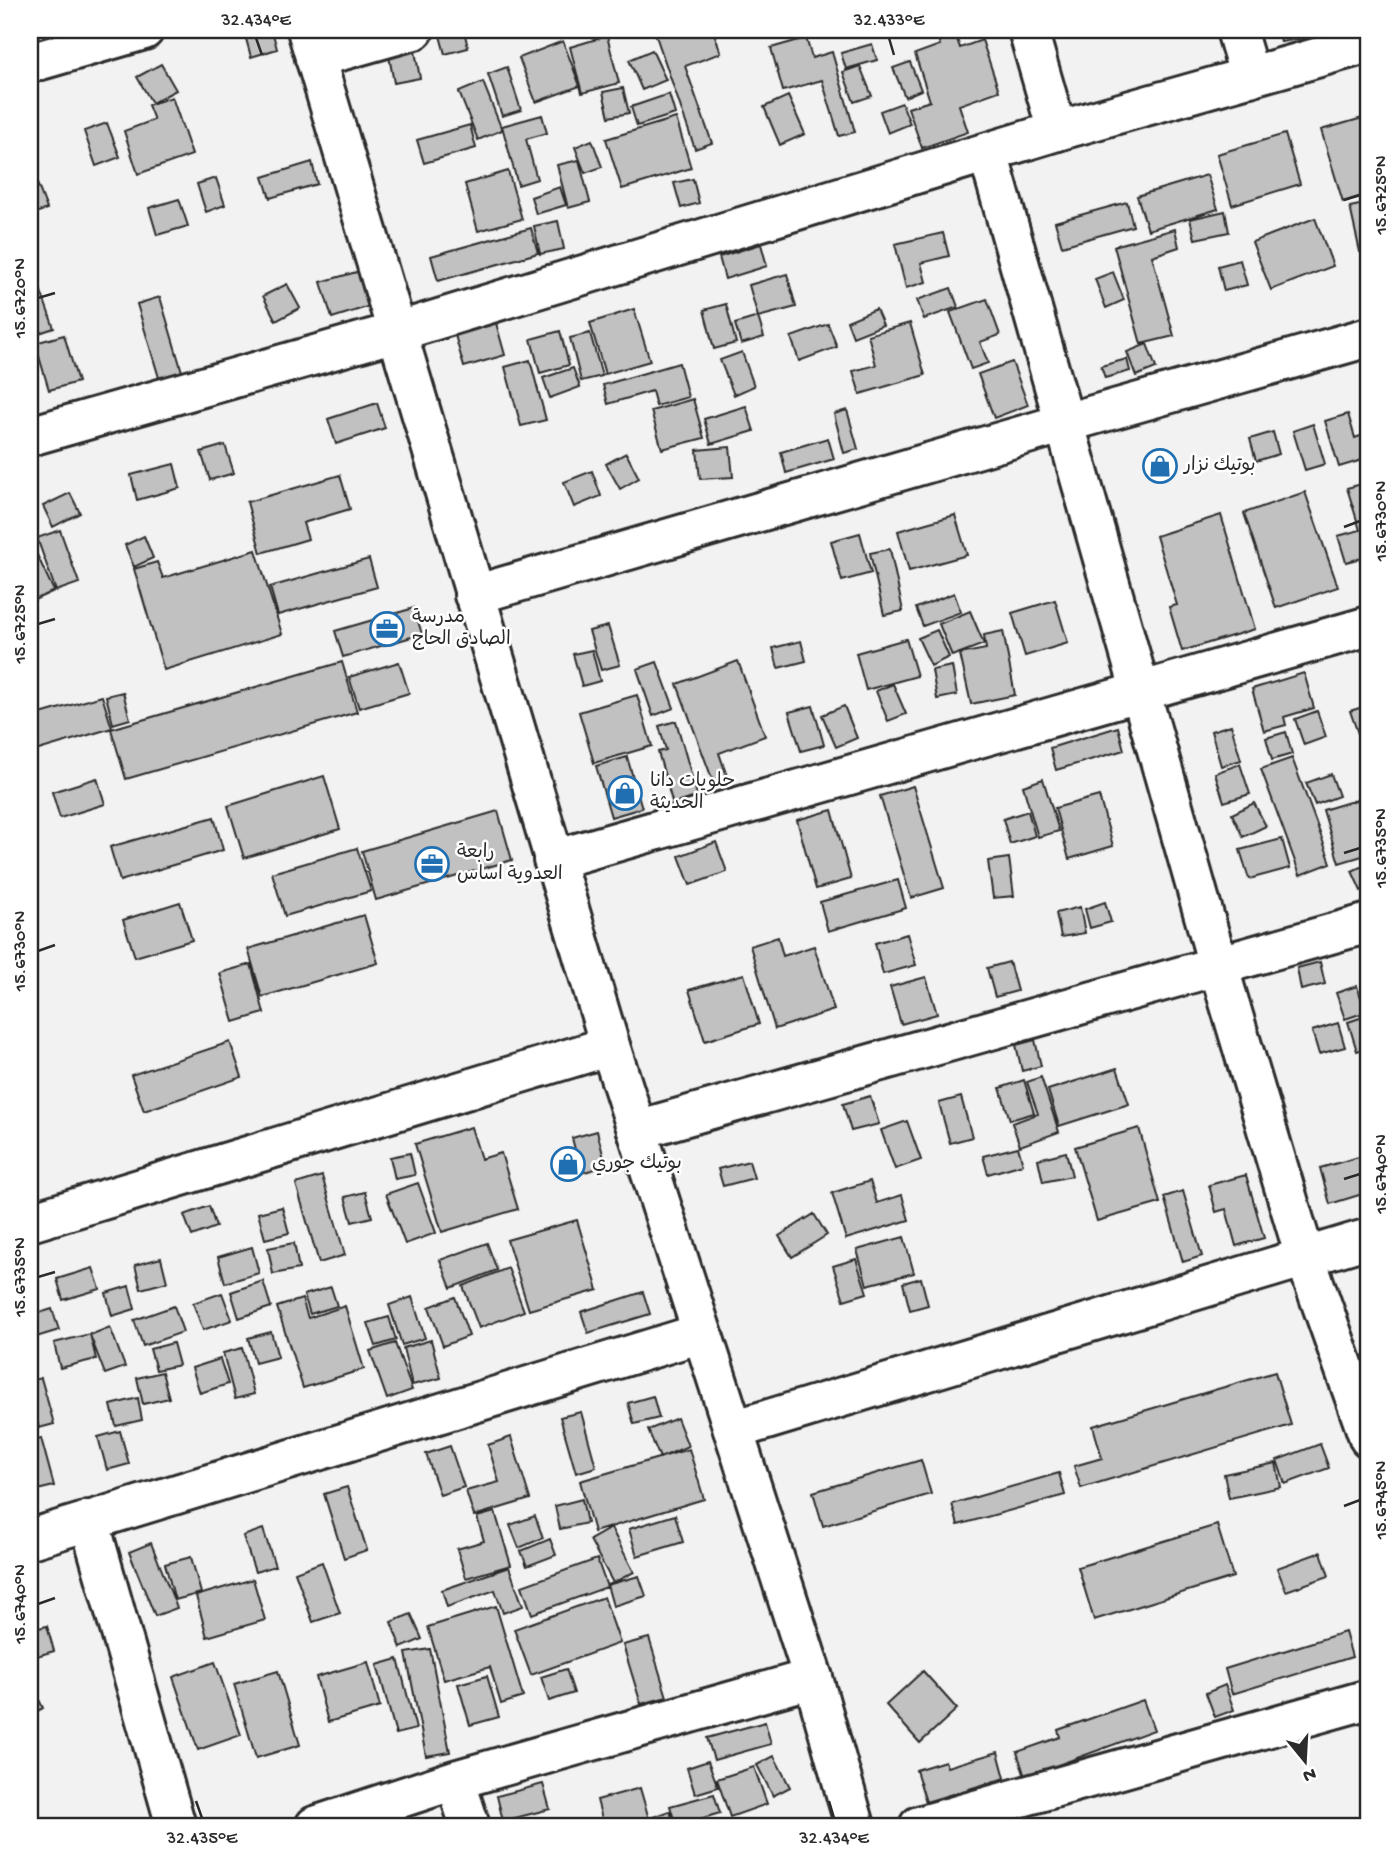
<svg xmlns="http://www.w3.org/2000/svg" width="1399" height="1856" font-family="'Gochi Hand','Playpen Sans Arabic',sans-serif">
	<rect width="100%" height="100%" fill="#f2f2f2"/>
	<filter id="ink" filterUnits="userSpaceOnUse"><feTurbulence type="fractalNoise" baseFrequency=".0143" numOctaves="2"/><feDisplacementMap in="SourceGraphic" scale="14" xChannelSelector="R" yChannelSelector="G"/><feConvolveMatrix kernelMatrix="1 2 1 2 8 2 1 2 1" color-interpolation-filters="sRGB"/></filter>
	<g filter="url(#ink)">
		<path fill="#c1c1c1" stroke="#2b2b2b" stroke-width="2" d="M264,30H272L277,49L251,57L245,35Z
			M448,30H464L468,48L445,54L439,32Z
			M654,30H713L721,53L685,66L712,143L695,149Z
			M935,30H954L960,48L982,40L999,91L959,105L968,132L922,148L908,108L930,101L915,54L940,45Z
			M1279,30H1308L1309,37L1281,42Z
			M607,36L619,83L582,93L570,47Z
			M806,38L812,58L832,52L855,132L839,136L822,80L783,91L771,48Z
			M563,41L580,86L536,102L519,58Z
			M872,44L877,60L846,69L841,53Z
			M652,50L666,80L642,90L629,60Z
			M415,51L420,78L394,83L389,56Z
			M910,62L921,90L905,97L893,68Z
			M161,64L176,90L152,103L137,77Z
			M860,66L872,96L854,102L843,72Z
			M507,67L521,110L502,116L488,74Z
			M483,82L502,130L478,140L459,92Z
			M623,88L629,113L609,117L603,92Z
			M669,94L675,114L637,126L631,107Z
			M788,96L805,134L780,145L764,107Z
			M172,97L192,155L138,174L124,131L154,120L148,105Z
			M902,103L910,124L888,133L880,111Z
			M542,115L547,133L526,139L537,179L518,185L502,126Z
			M1366,117L1369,126V194L1343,202L1321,130Z
			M676,118L691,168L622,189L606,139Z
			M107,123L120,157L96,166L84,131Z
			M470,125L476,148L424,163L417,140Z
			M1285,134L1300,184L1232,205L1217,154Z
			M592,140L602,167L585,173L575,147Z
			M579,160L590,202L568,208L557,165Z
			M312,162L317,184L270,198L263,177Z
			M30,165L47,209L30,215Z
			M508,171L522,219L478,231L465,184Z
			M1207,175L1218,209L1148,230L1137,196Z
			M216,178L225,205L206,212L197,184Z
			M693,179L699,203L681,208L674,183Z
			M560,187L566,205L536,214L531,197Z
			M179,199L188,226L157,235L149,208Z
			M1127,202L1133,226L1062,246L1055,222Z
			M1369,203V250L1360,252L1350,207Z
			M1225,211L1229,232L1195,239L1190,219Z
			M1315,218L1333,266L1271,290L1252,242Z
			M558,221L564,249L540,254L534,226Z
			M531,228L538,253L438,281L431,256Z
			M1175,229L1179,247L1152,256L1174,336L1141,344L1114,246Z
			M943,233L949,256L921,263L926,282L906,288L895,244Z
			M761,244L767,266L725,279L719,257Z
			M1240,260L1247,285L1224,291L1218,266Z
			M360,271L370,306L332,318L321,282Z
			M1113,272L1124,300L1106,308L1095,279Z
			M787,274L796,307L758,317L749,285Z
			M38,283L54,328L30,336V285Z
			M287,284L300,308L276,321L263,296Z
			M951,288L958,307L924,319L917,300Z
			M160,297L183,375L160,381L137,304Z
			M987,299L1000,335L980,342L988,363L971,369L950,312Z
			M726,304L736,343L714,349L704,310Z
			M634,309L650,361L605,374L590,323Z
			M876,309L883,325L853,337L847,321Z
			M494,316L505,355L464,367L453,328Z
			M758,317L764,337L741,344L735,324Z
			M910,323L925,375L860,394L853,371L876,365L868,335Z
			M828,324L837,347L799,361L791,337Z
			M560,331L569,365L540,373L531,339Z
			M590,333L602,376L581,381L570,338Z
			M64,335L78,382L49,390L35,343Z
			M1147,344L1156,368L1136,376L1127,352Z
			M742,352L754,386L734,395L720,360Z
			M1127,359L1130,371L1105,378L1101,366Z
			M530,360L546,420L521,426L505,367Z
			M1012,362L1028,405L994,418L978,374Z
			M679,363L688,397L656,406L652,391L608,404L603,385Z
			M573,368L580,387L550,398L543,378Z
			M693,399L704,438L662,449L651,411Z
			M377,403L385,428L336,444L328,419Z
			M746,406L754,431L711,444L704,419Z
			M847,410L858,449L844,453L834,414Z
			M1348,414L1355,438L1369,433V458L1339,467L1325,421Z
			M1313,424L1325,464L1305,470L1293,431Z
			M1273,432L1279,454L1256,461L1250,439Z
			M828,438L834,459L786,473L781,452Z
			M225,445L234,473L210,480L201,452Z
			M730,447L733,477L700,479L697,450Z
			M626,453L639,478L620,489L606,464Z
			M174,464L180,488L137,500L131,475Z
			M592,471L601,496L574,507L564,482Z
			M340,475L350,509L303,523L308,539L261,553L247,502Z
			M1369,482V556L1346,562L1338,536L1360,530L1347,488Z
			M1305,492L1338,587L1276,608L1244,513Z
			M70,493L80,513L53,527L43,506Z
			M955,515L967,555L909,571L898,531Z
			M1221,515L1255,629L1182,651L1169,607L1177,605L1156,536Z
			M60,530L79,583L56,591L37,538Z
			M860,533L871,573L842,581L831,541Z
			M144,536L153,558L134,567L125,545Z
			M30,540L54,591L30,602Z
			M890,549L903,611L884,615L870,553Z
			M256,550L282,634L164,670L134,569L157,562L163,578Z
			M369,559L377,587L278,615L270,587Z
			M954,593L961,612L923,626L916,608Z
			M1055,600L1068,643L1025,656L1012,613Z
			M414,608L422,634L343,657L335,631Z
			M970,611L984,644L952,656L939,624Z
			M608,626L620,665L601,670L589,631Z
			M937,630L949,657L931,666L918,638Z
			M1003,631L1015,695L971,704L960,654L986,649L984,635Z
			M906,639L917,676L866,690L856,653Z
			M801,641L806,661L778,668L773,648Z
			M592,650L600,681L582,686L573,654Z
			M738,661L765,736L719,753L728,779L714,784L677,684Z
			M342,662L357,712L126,779L111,729Z
			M399,662L409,693L359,708L349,677Z
			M657,662L674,708L653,716L637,669Z
			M952,666L957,695L937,699L932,670Z
			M1304,673L1314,708L1284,717L1286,725L1264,731L1252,689Z
			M893,684L906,714L888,721L876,691Z
			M123,692L130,719L113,724L106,696Z
			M637,695L652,746L594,763L579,712Z
			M102,696L112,728L32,752L30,744V717Z
			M1369,705V742L1362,745L1350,711Z
			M813,706L824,745L801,751L789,712Z
			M844,706L857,738L836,747L822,715Z
			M1317,711L1326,737L1304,745L1295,719Z
			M676,721L698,798L673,805L658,752L666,750L659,726Z
			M1231,725L1241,760L1221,766L1211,731Z
			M1118,727L1124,750L1056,770L1050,748Z
			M1286,732L1292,754L1272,760L1266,738Z
			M627,757L642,808L611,817L596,766Z
			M1292,758L1331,863L1300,875L1261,769Z
			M1240,764L1250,794L1224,802L1215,773Z
			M1331,774L1339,796L1315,805L1306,783Z
			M324,776L340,829L244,858L228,806Z
			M97,778L105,804L60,818L52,792Z
			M1043,779L1059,831L1038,837L1023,786Z
			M913,786L944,888L911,898L880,796Z
			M1099,796L1113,846L1069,859L1055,808Z
			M1369,796V854L1339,863L1323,810Z
			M1254,803L1266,826L1243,837L1232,814Z
			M832,810L851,879L816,889L797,820Z
			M498,811L512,860L376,900L362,851Z
			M1028,811L1035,836L1010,844L1003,819Z
			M214,817L223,850L120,881L110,847Z
			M1282,839L1290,868L1249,879L1240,850Z
			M716,842L727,872L690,885L679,856Z
			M357,848L371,891L285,916L272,873Z
			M1009,858L1014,896L993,898L988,861Z
			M1369,863V887L1361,891L1352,871Z
			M898,880L906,908L828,931L820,902Z
			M180,902L192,940L135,957L123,920Z
			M1105,902L1111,922L1090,928L1085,909Z
			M1080,907L1085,933L1061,937L1056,913Z
			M364,915L378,963L262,997L248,949Z
			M907,934L916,965L883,974L875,943Z
			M778,937L783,956L814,946L834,1010L775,1029L750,946Z
			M1009,962L1017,991L995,997L987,968Z
			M1320,962L1325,984L1301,990L1297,968Z
			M251,964L264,1013L234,1022L220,973Z
			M744,974L759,1024L705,1041L689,990Z
			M926,977L937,1014L901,1024L890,987Z
			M1357,986L1366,1012L1345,1019L1336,993Z
			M1369,1015V1047L1357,1051L1348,1022Z
			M1338,1023L1345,1047L1319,1054L1312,1031Z
			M1035,1040L1041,1066L1022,1071L1016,1045Z
			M230,1042L242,1077L144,1111L131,1075Z
			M1117,1068L1129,1104L1059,1126L1048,1090Z
			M1041,1077L1059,1132L1020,1146L1012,1123L1038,1114L1027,1082Z
			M1024,1080L1034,1113L1010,1120L1000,1088Z
			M870,1096L879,1124L851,1131L843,1104Z
			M961,1097L972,1137L950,1143L939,1103Z
			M907,1121L921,1160L895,1169L881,1130Z
			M471,1127L481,1159L501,1153L518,1209L442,1232L415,1144Z
			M1139,1128L1160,1203L1097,1221L1075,1147Z
			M597,1131L606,1166L581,1173L572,1138Z
			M1018,1147L1023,1164L988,1174L983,1156Z
			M1066,1152L1072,1176L1043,1182L1038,1159Z
			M410,1153L415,1175L395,1179L390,1157Z
			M1369,1154V1192L1330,1204L1320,1168Z
			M749,1161L754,1178L723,1186L718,1169Z
			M1246,1175L1264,1238L1236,1246L1226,1209L1216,1212L1209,1185Z
			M322,1176L345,1255L319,1263L296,1184Z
			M870,1181L877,1203L902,1195L909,1220L846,1239L832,1193Z
			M418,1183L436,1233L405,1244L386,1194Z
			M1183,1191L1202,1256L1183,1262L1164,1197Z
			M365,1192L372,1217L352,1222L345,1197Z
			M209,1206L216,1227L192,1236L184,1215Z
			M282,1207L289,1233L265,1239L258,1213Z
			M814,1214L827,1235L792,1257L779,1236Z
			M577,1220L598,1290L529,1310L507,1240Z
			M904,1237L914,1273L867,1285L857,1250Z
			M294,1243L299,1269L273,1274L268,1248Z
			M487,1243L497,1270L451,1288L440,1260Z
			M252,1247L259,1273L225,1283L218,1257Z
			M161,1258L167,1282L141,1289L135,1265Z
			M856,1259L867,1293L844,1300L833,1266Z
			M93,1268L100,1289L63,1300L57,1279Z
			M508,1268L524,1311L479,1328L463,1286Z
			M921,1278L928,1305L910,1310L903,1283Z
			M263,1281L271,1307L239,1318L231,1292Z
			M129,1286L135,1309L112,1316L106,1293Z
			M331,1287L337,1306L310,1314L304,1295Z
			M643,1292L650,1314L588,1333L581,1312Z
			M222,1293L232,1320L203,1330L193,1303Z
			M412,1297L425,1338L402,1345L389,1305Z
			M455,1297L469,1336L443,1346L429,1307Z
			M302,1299L308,1318L345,1306L364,1369L303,1388L277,1307Z
			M174,1306L183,1332L143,1346L134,1320Z
			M52,1309L59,1330L30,1339V1316Z
			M389,1317L396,1340L376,1346L368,1323Z
			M110,1327L125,1367L105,1374L90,1335Z
			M271,1332L278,1357L255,1363L248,1338Z
			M90,1334L96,1359L60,1368L54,1343Z
			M431,1340L441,1378L412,1385L403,1348Z
			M173,1343L179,1365L156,1370L150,1349Z
			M395,1343L412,1390L387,1399L370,1351Z
			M242,1348L254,1394L235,1399L223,1353Z
			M220,1359L228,1384L200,1393L192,1368Z
			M162,1372L169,1398L143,1404L137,1378Z
			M1275,1372L1291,1425L1081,1488L1074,1466L1102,1458L1093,1426Z
			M41,1378L54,1424L39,1428L30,1395V1381Z
			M653,1396L659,1418L634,1424L628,1403Z
			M138,1398L142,1420L116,1426L111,1405Z
			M581,1412L596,1467L576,1473L560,1417Z
			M677,1418L688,1446L660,1458L648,1430Z
			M120,1431L129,1464L107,1470L98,1437Z
			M511,1437L530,1499L474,1516L466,1491L499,1482L488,1445Z
			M41,1438L54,1486L33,1491L30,1481V1441Z
			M1320,1444L1329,1468L1285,1484L1277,1460Z
			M450,1446L464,1487L440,1495L426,1454Z
			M689,1449L704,1499L594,1532L580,1481Z
			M921,1460L931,1494L823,1526L813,1492Z
			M1276,1463L1281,1487L1229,1498L1224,1474Z
			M1059,1473L1065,1495L958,1525L952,1504Z
			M347,1487L367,1550L344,1558L324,1494Z
			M582,1499L587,1523L560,1529L555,1506Z
			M495,1512L511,1565L466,1578L457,1549L484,1541L477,1517Z
			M675,1515L683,1542L637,1556L629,1529Z
			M535,1516L543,1538L519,1548L510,1525Z
			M1217,1525L1233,1577L1094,1620L1078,1567Z
			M611,1528L634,1572L613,1583L590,1540Z
			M263,1529L275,1566L255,1572L243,1536Z
			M550,1539L556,1555L527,1566L521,1551Z
			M151,1543L177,1608L155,1616L129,1552Z
			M1321,1552L1329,1576L1286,1591L1277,1568Z
			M191,1557L201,1593L175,1600L165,1564Z
			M597,1559L607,1587L532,1614L522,1586Z
			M322,1562L340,1613L313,1622L295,1572Z
			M509,1567L523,1606L503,1613L495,1590L447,1607L442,1590Z
			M639,1576L646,1596L613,1606L607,1585Z
			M253,1579L265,1620L207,1637L196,1596Z
			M604,1597L620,1643L531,1675L514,1629Z
			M496,1606L523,1697L501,1704L490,1667L444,1680L428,1627Z
			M411,1614L422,1639L401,1648L391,1622Z
			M47,1626L54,1651L30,1658V1630Z
			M1345,1632L1352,1657L1232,1694L1225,1669Z
			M649,1638L667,1697L641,1704L623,1645Z
			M430,1649L450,1752L426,1756L406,1653Z
			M398,1659L416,1729L396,1734L377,1665Z
			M215,1662L241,1735L198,1750L173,1677Z
			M368,1662L380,1707L328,1722L316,1677Z
			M566,1669L574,1693L549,1701L541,1677Z
			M278,1671L300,1745L256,1758L234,1684Z
			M923,1671L957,1709L920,1743L886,1705Z
			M487,1676L499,1717L470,1725L458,1684Z
			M1225,1685L1234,1710L1215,1717L1206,1693Z
			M34,1689L43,1708L30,1715V1691Z
			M1143,1700L1154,1730L1025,1777L1017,1752L1060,1737L1058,1730Z
			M765,1722L771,1744L714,1760L707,1738Z
			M998,1752L1005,1778L926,1802L916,1770L945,1761L947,1767Z
			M774,1756L790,1787L773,1796L757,1765Z
			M708,1761L718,1787L695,1794L687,1768Z
			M754,1767L767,1804L730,1817L717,1779Z
			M543,1784L550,1809L503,1821L497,1796Z
			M640,1788L651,1826H604L597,1800Z
			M714,1794L720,1813L676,1826L670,1806Z
			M670,1811L675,1826H653L650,1818Z"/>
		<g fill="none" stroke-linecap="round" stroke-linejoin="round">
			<g stroke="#2b2b2b" stroke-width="44">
				<path id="minor" d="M1028,30L1057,131
					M1236,30L1250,77
					M315,58L414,30
					M30,63L144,30
					M988,153L1218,965L1305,1257L1369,1438
					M474,595L1065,423L1369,337
					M553,860L1369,626
					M637,1130L1369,923
					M30,1222L610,1046
					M733,1430L1369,1238
					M89,1520L176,1826
					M30,1539L702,1333
					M455,1780L470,1826
					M315,1826L455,1780L813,1678
					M919,1826L1369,1699"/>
			</g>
			<g stroke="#2b2b2b" stroke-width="44">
				<path id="tertiary" d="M307,30L610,1046L813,1678L855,1826
					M30,436L396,332L1057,131L1369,43"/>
			</g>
			<use href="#minor" stroke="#fff" stroke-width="38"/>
			<use href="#tertiary" stroke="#fff" stroke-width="38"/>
		</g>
	</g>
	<path fill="none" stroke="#2b2b2b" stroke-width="2.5" d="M256,38L262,55M889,38L894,55M1344,200L1360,195M38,298L55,293M1344,527L1360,521M38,624L55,619M1344,853L1360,848M38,951L55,945M1344,1179L1360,1174M38,1277L55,1272M1344,1506L1360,1500M38,1604L55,1598M196,1801L202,1818M829,1801L834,1818"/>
	<defs>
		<g id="shop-ring" transform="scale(1.75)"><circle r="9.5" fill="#fff" stroke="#1f6fb2" stroke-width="1.5"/><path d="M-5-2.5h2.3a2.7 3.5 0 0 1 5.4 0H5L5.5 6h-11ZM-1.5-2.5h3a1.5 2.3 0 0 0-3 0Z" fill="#1f6fb2"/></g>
		<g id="office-ring" transform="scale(1.75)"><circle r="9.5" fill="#fff" stroke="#1f6fb2" stroke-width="1.5"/><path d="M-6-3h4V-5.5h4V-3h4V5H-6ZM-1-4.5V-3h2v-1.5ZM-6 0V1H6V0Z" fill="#1f6fb2"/></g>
	</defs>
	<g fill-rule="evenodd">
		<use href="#shop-ring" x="1160" y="466"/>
		<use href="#office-ring" x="387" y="629"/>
		<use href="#shop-ring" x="625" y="793"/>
		<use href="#office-ring" x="432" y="864"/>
		<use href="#shop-ring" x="568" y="1164"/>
	</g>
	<g text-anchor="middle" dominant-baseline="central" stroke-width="5" stroke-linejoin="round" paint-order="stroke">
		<g font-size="19" fill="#2b2b2b" stroke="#fff" text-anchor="start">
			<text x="1184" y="466">بوتيك نزار</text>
			<text x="412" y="618">مدرسة<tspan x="412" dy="22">الصادق الحاج</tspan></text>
			<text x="650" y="782">حلويات دانا<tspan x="650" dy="22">الحديثة</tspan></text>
			<text x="457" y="853">رابعة<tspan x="457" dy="22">العدوية اساس</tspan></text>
			<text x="592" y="1164">بوتيك جوري</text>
		</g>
	</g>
	<rect width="1399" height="1856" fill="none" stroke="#fff" stroke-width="77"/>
	<g transform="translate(1305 1761) rotate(162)" stroke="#ffffff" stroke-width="5" paint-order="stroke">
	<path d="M0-5L12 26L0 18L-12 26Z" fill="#2b2b2b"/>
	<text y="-10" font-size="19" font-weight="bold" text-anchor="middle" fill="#2b2b2b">N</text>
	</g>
	<rect x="38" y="38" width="1322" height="1780" fill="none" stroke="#2b2b2b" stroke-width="2.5"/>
	<g font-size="18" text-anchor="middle" fill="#2b2b2b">
		<text x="256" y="25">32.434°E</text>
		<text x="889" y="25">32.433°E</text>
		<text transform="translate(1380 195) rotate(-90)" y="6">15.6725°N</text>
		<text transform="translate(19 298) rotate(-90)" y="6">15.6720°N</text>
		<text transform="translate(1380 521) rotate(-90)" y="6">15.6730°N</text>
		<text transform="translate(19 624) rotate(-90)" y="6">15.6725°N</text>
		<text transform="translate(1380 848) rotate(-90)" y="6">15.6735°N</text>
		<text transform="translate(19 951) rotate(-90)" y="6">15.6730°N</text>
		<text transform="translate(1380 1174) rotate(-90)" y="6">15.6740°N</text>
		<text transform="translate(19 1277) rotate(-90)" y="6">15.6735°N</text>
		<text transform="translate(1380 1500) rotate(-90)" y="6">15.6745°N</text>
		<text transform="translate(19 1604) rotate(-90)" y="6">15.6740°N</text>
		<text x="202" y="1843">32.435°E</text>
		<text x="834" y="1843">32.434°E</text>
	</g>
</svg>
